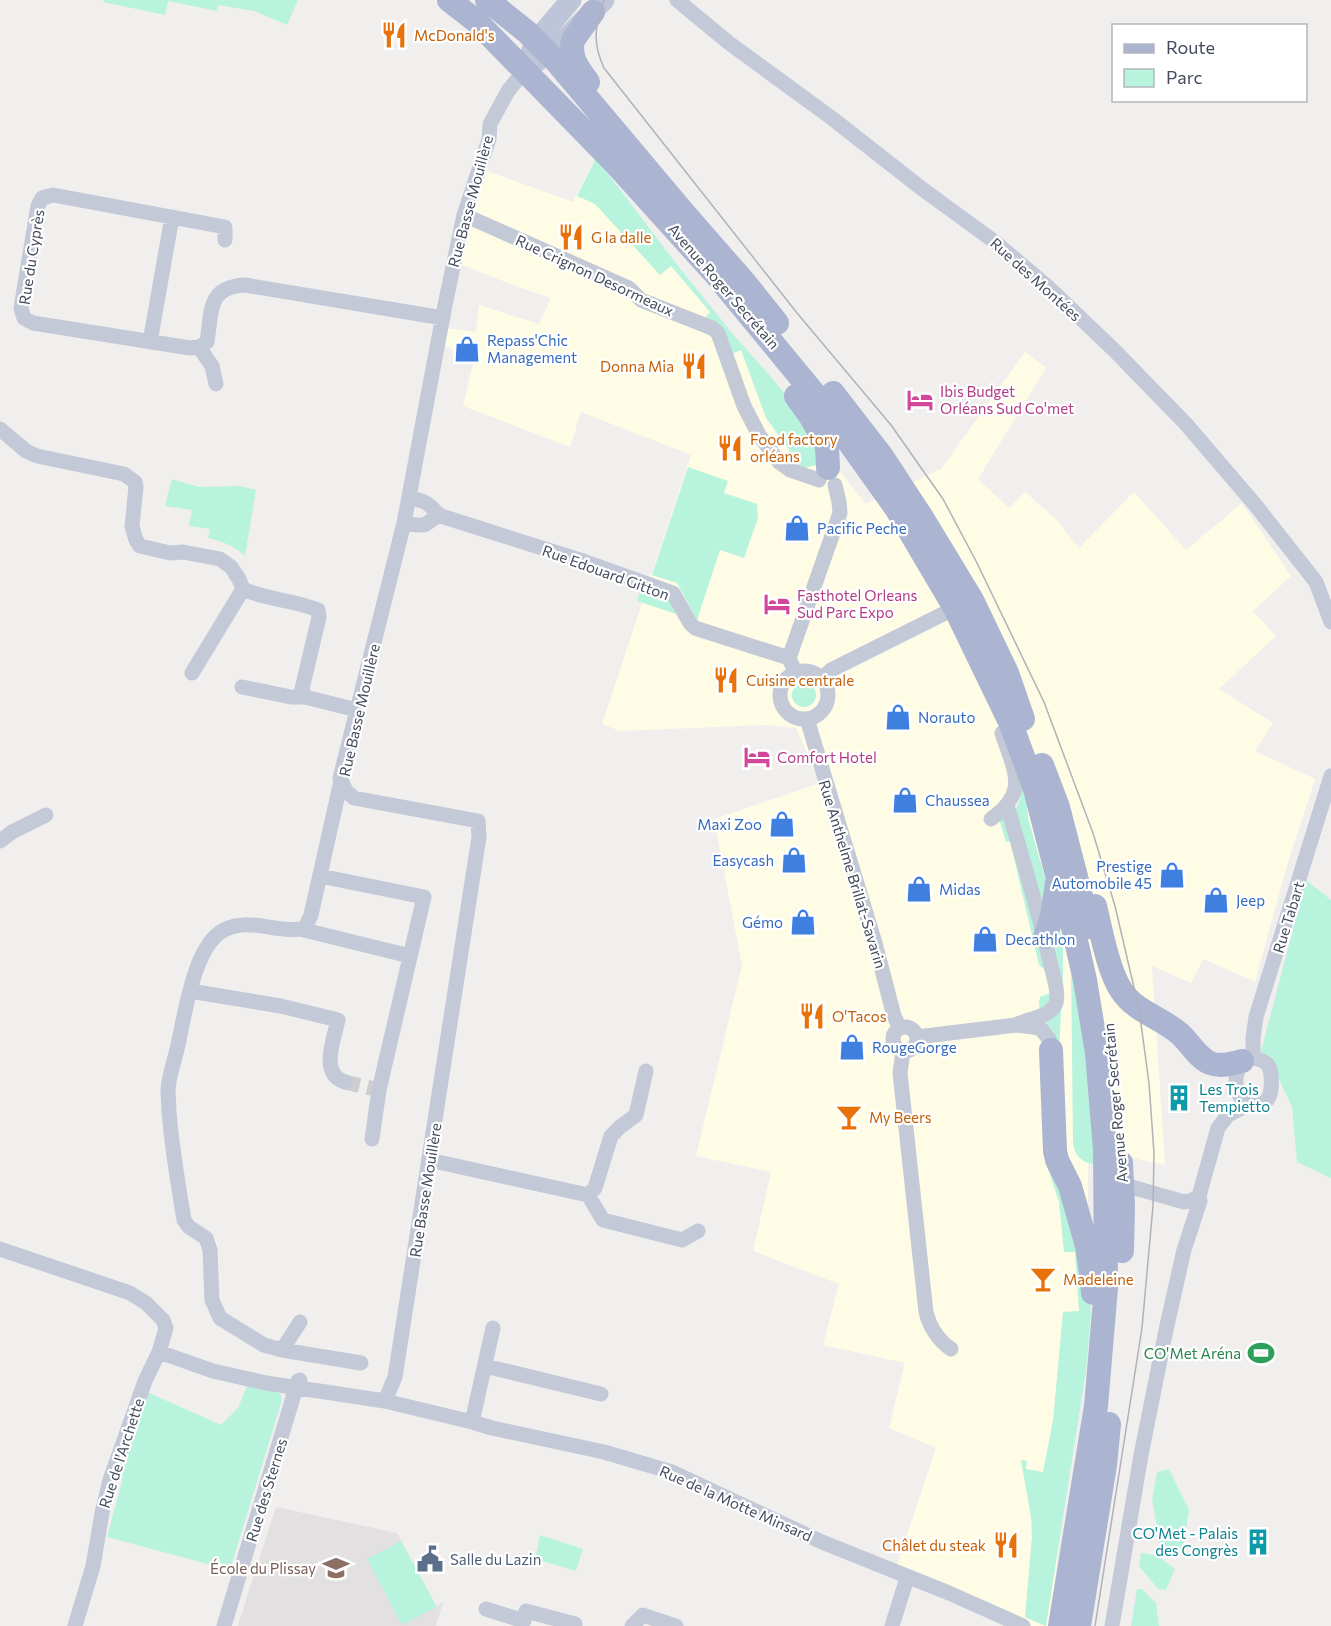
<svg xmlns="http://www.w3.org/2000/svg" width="1331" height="1626" font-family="Commissioner,sans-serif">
	<rect width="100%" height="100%" fill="#f1efee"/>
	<path fill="#fefce5" d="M594,161L866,504L941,469L1025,352L1046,368L978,479L1009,508L1025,492L1056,519L1079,548L1134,492L1186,550L1242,503L1291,576L1253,611L1276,636L1219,689L1273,723L1255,751L1315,779L1287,865L1255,982L1203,959L1191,983L1152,966L1165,1165L1088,1148V1278L1053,1600L1049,1626H1032L896,1568L936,1448L889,1428L905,1363L823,1345L839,1284L753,1251L771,1172L696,1156L742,965L714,819L820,783L796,728L766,725L620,731L602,724L691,455L581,412L570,447L463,406L474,359L440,344L439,327L476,332L479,305L539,324L551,298L518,287L457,263L469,220L487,171L573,202Z"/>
	<path fill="#e2e0e0" d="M276,1507L397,1533L436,1607L443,1602L436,1626H239L238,1625Z"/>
	<path fill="#b8f3dd" d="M104,0H298L287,25L254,11L218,5L217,11L168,1L165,15L103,2Z
		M596,158L675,262L732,333L778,385L818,437L817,465L804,468L786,460L793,455L766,418L741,350L732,354L704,319L710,312L671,266L660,275L595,204L577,196Z
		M688,467L728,481L724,493L757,504L758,518L744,558L720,550L697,620L677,583L652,575Z
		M172,479L199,487L240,486L256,490L245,556C234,546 223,541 208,538L210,529L189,526L192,510L165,506Z
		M640,590L670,599L676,614L637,601Z
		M792 695a12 12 0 1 1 24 0a12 12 0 1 1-24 0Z
		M1021,781L1027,798L1028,818L1049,891L1047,919L1015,811L1021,796Z
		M1005,815L1052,994L1046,1006L1040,1011L1039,1002L1040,997L1050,993L1044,969L1039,965L1010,841L1006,842L999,819Z
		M1306,880L1331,900V1178L1297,1162L1292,1107L1271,1062L1260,1055Z
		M1059,921L1063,950V974L1059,1051H1056C1055,1040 1057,1032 1047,1026L1046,1021L1056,1015L1052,951Z
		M1071,957L1084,1015L1096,1164C1083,1164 1074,1156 1073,1142Z
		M1052,1159L1086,1250L1091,1315L1086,1371L1046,1626H1045L1025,1617L1032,1536L1031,1517L1021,1460L1027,1461L1026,1469L1043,1472L1053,1420L1063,1312L1079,1311L1075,1252H1064L1059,1202L1045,1160Z
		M247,1386L277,1391L281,1395L282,1400L230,1570L107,1537L122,1481L117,1478L147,1392L221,1425L238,1408Z
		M1169,1469L1189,1510L1183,1548L1160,1545L1152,1499L1157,1472Z
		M540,1535L583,1549L576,1571L535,1559Z
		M401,1541L437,1607L402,1625L367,1559Z
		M1141,1553L1158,1556L1175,1569L1166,1590L1158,1589L1139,1566Z
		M1137,1589H1142L1156,1603L1159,1626H1131Z"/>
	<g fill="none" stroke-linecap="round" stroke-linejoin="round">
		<path stroke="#ceced1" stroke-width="15" stroke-dasharray="15 8" stroke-linecap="butt" d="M345,1082L379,1090"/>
		<path stroke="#c3c9d7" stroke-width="15" d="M677,0L729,43L833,119L921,188L995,242L1048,287L1114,350L1186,424L1257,507L1316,582L1331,622
			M464,215L629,288L641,300L712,328L718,333L744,406L759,435L779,462L790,470L819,480
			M225,240V227L53,195L42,198L38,206L21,308L24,318L33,323L190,348L199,347L207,342C212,311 207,287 245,285L443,318
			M150,342L172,217
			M199,347L212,366L216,384
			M0,429L26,451L37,456L124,474L135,482L136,487L132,526L136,540L140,546L170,553L183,552L220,559L231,567L239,579L243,589C267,600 294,600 318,610L319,617L302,689L305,697L357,710
			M409,498C415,499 424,500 429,505C434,509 435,512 441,516L586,562L673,593L690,623L695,628L789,658
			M404,523C410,524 420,527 426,524C433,520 430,518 441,516
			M780 695a24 24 0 1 1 48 0a24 24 0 1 1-48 0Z
			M795,672L789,658L840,513L839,502L835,485
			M192,673L243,589
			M822,678L831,670L955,608
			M242,687L291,697H305
			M807,719L875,943L894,1016L900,1028
			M341,781L311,915L305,928C278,935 251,916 224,930C194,945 185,1014 178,1045C175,1059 169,1075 168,1089C168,1097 169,1105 169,1112C172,1149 178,1184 184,1220L189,1227L206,1238L210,1250L212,1300L220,1318L264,1345L282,1350L361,1363
			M1007,805C1022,857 1038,909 1050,962C1053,972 1059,994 1056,1003C1050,1018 1028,1018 1016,1025
			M991,819C1030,791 1014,771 1002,733
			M0,841L12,832L46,815
			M320,876L424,897L379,1090L372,1139
			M300,929L410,956
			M190,991L281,1006L338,1020C334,1039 319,1074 345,1082
			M893 1039a12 12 0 1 1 24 0a12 12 0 1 1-24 0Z
			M917,1037L1016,1025L1034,1027L1041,1029L1049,1039L1051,1050
			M903,1051L900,1073L926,1312C930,1328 938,1340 951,1349
			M1253,1058V1038L1256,1017L1331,776
			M1253,1058C1258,1059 1263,1060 1267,1064C1273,1070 1273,1096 1266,1101C1261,1106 1254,1106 1247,1105C1234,1093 1233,1077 1242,1061Z
			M429,1160L588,1195L595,1188L611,1136L620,1127L636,1115L646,1071
			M1114,1182L1184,1202L1193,1200L1199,1196
			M588,1195L603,1220L682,1240L698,1231
			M0,1249L130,1293L146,1303L163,1320L166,1328L159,1352L145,1381L110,1480L102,1513L93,1566L75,1626
			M282,1350L300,1322
			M159,1352L213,1371L266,1383L385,1401L472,1422L492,1428L604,1452L672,1472L822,1542L949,1593L1023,1626
			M485,1366L601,1394
			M385,1401L395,1377L479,837L478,821L354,798L346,791L340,778L404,523L445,305L464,215L489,139L490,124L508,91L525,70
			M472,1422L493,1328
			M486,1609L524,1621
			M224,1626L298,1381L300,1380
			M522,1626L526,1611L575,1624
			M632,1626L643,1615L676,1626
			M892,1626L907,1578
			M1112,1626L1141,1455L1166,1330L1184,1250L1200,1201L1199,1196L1218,1128L1228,1115L1247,1105"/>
		<path stroke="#bfc5d9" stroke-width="21" d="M530,56L535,42L571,0
			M525,70L558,46L604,0"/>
		<path stroke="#abb4d0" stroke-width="24" d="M449,0L476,21L614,162L718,277L816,396L896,508L955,608L1011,724L1035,789L1062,894L1068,906L1085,980L1097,1053L1105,1150L1106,1288L1096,1406L1060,1626
			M487,0L527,32L556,61L683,212L745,283L777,323
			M588,82C578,68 569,58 573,40L593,12
			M833,393L881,455L921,516L972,600L1007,673L1023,719
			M796,396L811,417L827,446L828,468
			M1042,765L1058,807L1089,927
			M1095,906C1101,930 1108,970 1121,990C1135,1012 1161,1017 1180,1034C1189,1042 1198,1058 1210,1063C1220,1067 1232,1064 1242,1061
			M1045,937L1052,917L1057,883
			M1051,1050L1055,1151L1057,1160L1070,1186L1087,1246L1091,1273L1093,1293
			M1121,1163L1123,1205L1122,1251
			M1079,1626L1105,1465L1109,1424"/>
		<path stroke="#b0b1b9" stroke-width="1.5" d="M604,0C595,26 592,42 604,68L797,313L891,425L943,499L976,561L1044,702L1093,833L1115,906L1139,1009L1149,1083L1154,1153L1153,1206L1142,1328L1095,1626"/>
	</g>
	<defs>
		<g id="restaurant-bare" transform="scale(2.07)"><path d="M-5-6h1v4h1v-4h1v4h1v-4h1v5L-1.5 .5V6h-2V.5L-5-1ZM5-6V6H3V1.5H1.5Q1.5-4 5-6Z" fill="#e8710a" stroke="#fff" stroke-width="2.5" paint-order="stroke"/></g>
		<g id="shop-bare" transform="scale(2.07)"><path d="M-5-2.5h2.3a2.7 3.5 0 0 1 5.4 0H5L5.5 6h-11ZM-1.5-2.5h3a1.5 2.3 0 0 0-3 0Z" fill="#3f7fe0" stroke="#fff" stroke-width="2.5" paint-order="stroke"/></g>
		<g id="hotel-bare" transform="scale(2.07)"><path d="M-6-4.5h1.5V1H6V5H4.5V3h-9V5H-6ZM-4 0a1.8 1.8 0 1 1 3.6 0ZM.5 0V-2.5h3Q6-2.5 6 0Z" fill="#d1479c" stroke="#fff" stroke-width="2.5" paint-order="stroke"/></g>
		<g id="building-bare" transform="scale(2.07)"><path d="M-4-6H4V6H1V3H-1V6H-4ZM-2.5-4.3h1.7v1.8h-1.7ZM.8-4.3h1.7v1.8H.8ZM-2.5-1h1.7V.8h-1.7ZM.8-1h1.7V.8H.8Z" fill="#0f9aa8" stroke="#fff" stroke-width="2.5" paint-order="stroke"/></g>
		<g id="bar-bare" transform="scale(2.07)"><path d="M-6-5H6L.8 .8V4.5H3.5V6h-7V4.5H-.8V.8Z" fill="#e8710a" stroke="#fff" stroke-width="2.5" paint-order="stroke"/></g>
		<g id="stadium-bare" transform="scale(2.07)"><path d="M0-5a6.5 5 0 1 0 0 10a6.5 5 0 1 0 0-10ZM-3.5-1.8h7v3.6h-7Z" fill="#2e9e5b" stroke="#fff" stroke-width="2.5" paint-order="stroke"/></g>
		<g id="civic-bare" transform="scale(2.07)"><path d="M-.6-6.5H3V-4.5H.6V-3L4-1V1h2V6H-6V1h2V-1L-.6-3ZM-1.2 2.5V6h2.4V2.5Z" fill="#5c6f8a" stroke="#fff" stroke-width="2.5" paint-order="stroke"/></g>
		<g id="school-bare" transform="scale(2.07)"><path d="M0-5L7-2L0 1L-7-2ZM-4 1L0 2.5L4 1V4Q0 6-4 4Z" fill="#8d6e63" stroke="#fff" stroke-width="2.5" paint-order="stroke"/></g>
	</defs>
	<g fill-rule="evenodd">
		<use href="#restaurant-bare" x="394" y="35"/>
		<use href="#restaurant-bare" x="571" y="237"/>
		<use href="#shop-bare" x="467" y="349"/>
		<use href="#restaurant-bare" x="694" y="366"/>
		<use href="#hotel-bare" x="920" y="400"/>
		<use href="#restaurant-bare" x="730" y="448"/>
		<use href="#shop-bare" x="797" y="528"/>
		<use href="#hotel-bare" x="777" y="604"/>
		<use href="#restaurant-bare" x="726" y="680"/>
		<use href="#shop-bare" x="898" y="717"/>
		<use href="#hotel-bare" x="757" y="757"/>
		<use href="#shop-bare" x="905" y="800"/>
		<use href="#shop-bare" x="782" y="824"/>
		<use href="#shop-bare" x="794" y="860"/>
		<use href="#shop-bare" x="1172" y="875"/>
		<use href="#shop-bare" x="919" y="889"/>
		<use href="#shop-bare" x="1216" y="900"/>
		<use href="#shop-bare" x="803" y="922"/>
		<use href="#shop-bare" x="985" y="939"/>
		<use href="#restaurant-bare" x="812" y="1016"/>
		<use href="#shop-bare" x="852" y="1047"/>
		<use href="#building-bare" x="1179" y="1098"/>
		<use href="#bar-bare" x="849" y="1117"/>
		<use href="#bar-bare" x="1043" y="1279"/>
		<use href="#stadium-bare" x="1261" y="1353"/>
		<use href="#building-bare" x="1258" y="1542"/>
		<use href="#restaurant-bare" x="1006" y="1545"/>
		<use href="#civic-bare" x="430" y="1559"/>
		<use href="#school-bare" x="336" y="1568"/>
	</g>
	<g text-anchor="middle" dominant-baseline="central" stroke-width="4.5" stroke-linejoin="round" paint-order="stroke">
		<g font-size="15" fill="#c56008" stroke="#fff" text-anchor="start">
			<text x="414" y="35">McDonald's</text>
			<text x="591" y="237">G la dalle</text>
			<text x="674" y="366" text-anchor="end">Donna Mia</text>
			<text x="750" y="439">Food factory<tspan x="750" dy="17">orléans</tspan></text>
			<text x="746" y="680">Cuisine centrale</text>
			<text x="832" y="1016">O'Tacos</text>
			<text x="869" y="1117">My Beers</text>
			<text x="1063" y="1279">Madeleine</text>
			<text x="986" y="1545" text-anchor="end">Châlet du steak</text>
		</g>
		<g font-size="15" fill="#444b5d" stroke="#fff">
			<text transform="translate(470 201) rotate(-75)">Rue Basse Mouillère</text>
			<text transform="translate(31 257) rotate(-81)">Rue du Cyprès</text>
			<text transform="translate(595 275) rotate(25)">Rue Crignon Desormeaux</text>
			<text transform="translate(1036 279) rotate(42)">Rue des Montées</text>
			<text transform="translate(724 286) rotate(49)">Avenue Roger Secrétain</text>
			<text transform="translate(606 572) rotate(20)">Rue Edouard Gitton</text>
			<text transform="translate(359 710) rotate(-77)">Rue Basse Mouillère</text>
			<text transform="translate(853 874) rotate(73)">Rue Anthelme Brillat-Savarin</text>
			<text transform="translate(1288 917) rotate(-73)">Rue Tabart</text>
			<text transform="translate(1115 1103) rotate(-95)">Avenue Roger Secrétain</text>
			<text transform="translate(425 1190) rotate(-81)">Rue Basse Mouillère</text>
			<text transform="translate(121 1453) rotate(-72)">Rue de l'Archette</text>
			<text transform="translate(266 1490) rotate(-73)">Rue des Sternes</text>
			<text transform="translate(736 1503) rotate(24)">Rue de la Motte Minsard</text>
		</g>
		<g font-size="15" fill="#366cbe" stroke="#fff" text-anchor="start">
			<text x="487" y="340">Repass'Chic<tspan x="487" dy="17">Management</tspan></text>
			<text x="817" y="528">Pacific Peche</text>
			<text x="918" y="717">Norauto</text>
			<text x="925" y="800">Chaussea</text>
			<text x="762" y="824" text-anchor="end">Maxi Zoo</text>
			<text x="774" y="860" text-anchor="end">Easycash</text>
			<text x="1152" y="866" text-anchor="end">Prestige<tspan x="1152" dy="17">Automobile 45</tspan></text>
			<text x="939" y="889">Midas</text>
			<text x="1236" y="900">Jeep</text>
			<text x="783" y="922" text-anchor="end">Gémo</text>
			<text x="1005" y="939">Decathlon</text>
			<text x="872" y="1047">RougeGorge</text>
		</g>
		<g font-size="15" fill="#b23c85" stroke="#fff" text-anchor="start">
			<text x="940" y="391">Ibis Budget<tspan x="940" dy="17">Orléans Sud Co'met</tspan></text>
			<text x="797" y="595">Fasthotel Orleans<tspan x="797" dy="17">Sud Parc Expo</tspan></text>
			<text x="777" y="757">Comfort Hotel</text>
		</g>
		<g font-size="15" fill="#0d838f" stroke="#fff" text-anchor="start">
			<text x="1199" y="1089">Les Trois<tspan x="1199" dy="17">Tempietto</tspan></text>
			<text x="1238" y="1533" text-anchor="end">CO'Met - Palais<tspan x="1238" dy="17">des Congrès</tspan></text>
		</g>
		<g font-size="15" fill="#27864d" stroke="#fff" text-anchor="end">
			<text x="1241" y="1353">CO'Met Aréna</text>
		</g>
		<g font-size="15" fill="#4e5e75" stroke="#fff" text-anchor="start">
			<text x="450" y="1559">Salle du Lazin</text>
		</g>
		<g font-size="15" fill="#785e54" stroke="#fff" text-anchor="end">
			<text x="316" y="1568">École du Plissay</text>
		</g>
	</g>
	<rect x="1112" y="24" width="195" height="78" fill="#ffffff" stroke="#b4b7be" stroke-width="1.5"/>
	<rect x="1124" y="44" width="30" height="9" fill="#abb4d0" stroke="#b4b7be" stroke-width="1.5"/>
	<text x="1166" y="54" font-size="18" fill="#444b5d">Route</text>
	<rect x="1124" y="69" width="30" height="18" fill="#b8f3dd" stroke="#b4b7be" stroke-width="1.5"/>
	<text x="1166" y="84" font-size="18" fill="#444b5d">Parc</text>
</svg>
